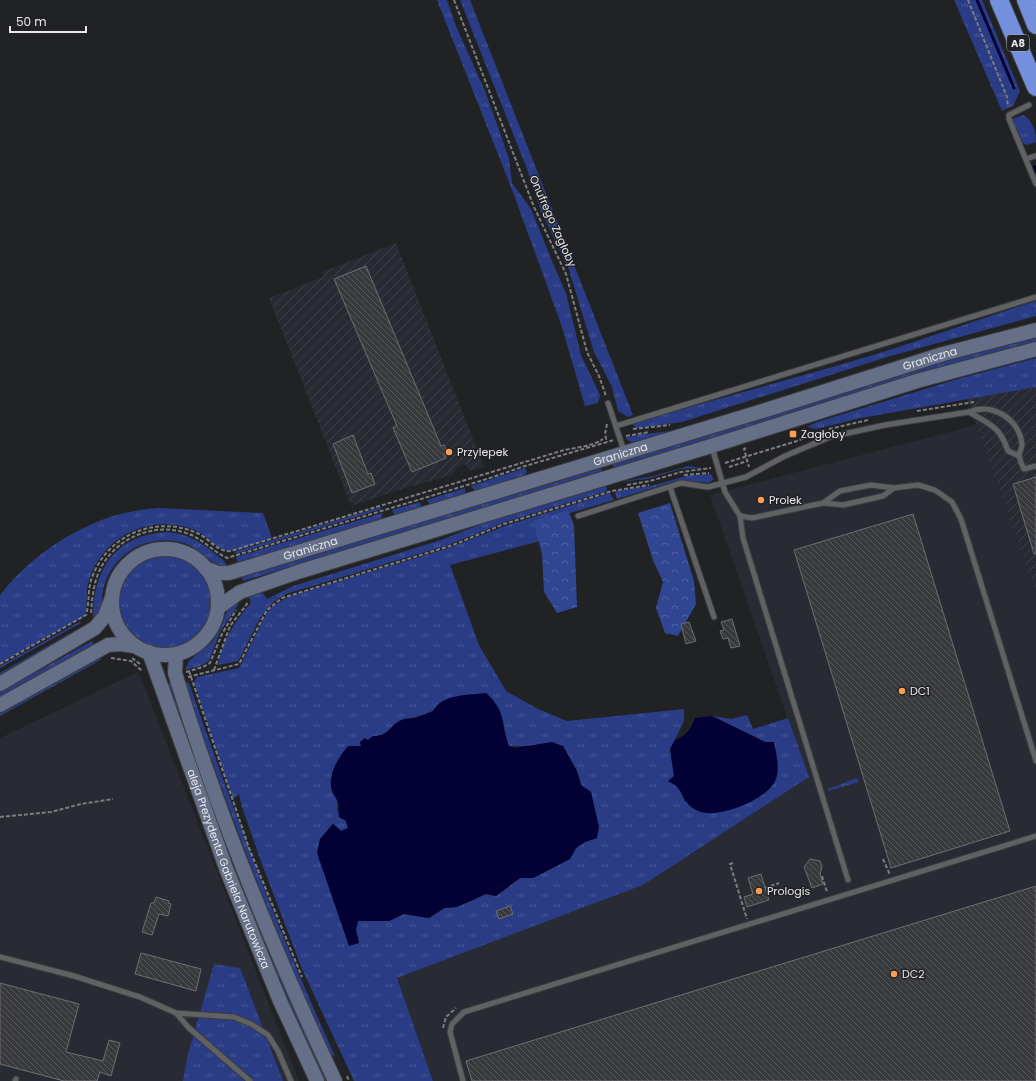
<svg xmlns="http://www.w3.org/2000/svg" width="1036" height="1081" font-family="Poppins,sans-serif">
	<defs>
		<pattern id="industrial-furrows" width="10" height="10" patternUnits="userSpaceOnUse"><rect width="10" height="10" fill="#282b33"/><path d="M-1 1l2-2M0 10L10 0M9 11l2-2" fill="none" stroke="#3d4047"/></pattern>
		<pattern id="grass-tufts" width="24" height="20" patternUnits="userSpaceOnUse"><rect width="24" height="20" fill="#293c85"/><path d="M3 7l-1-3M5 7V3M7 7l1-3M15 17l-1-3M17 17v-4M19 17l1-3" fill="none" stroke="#485896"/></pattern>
		<pattern id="forest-crowns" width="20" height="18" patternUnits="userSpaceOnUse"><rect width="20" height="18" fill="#304692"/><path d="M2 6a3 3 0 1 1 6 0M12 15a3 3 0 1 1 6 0" fill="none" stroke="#4e61a1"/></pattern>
		<pattern id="building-back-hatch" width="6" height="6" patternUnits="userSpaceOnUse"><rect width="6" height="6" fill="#38393c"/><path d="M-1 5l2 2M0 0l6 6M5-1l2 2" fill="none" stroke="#555658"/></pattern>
	</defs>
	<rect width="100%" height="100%" fill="#212224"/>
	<path fill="#282b33" d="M976,425L1036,594V1081H433L397,978L643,885L808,777L710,495Z
		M138,672L148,696L299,1081H0V738Z"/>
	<path fill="url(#industrial-furrows)" d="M396,243L484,467L470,471L465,464L456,468L453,475L409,487L351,506L269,298L323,277L322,272Z
		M1036,387V594L967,399Z"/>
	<path fill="url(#grass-tufts)" fill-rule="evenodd" d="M437,0H447L456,26L485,91L498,127L509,159L512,183L531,209L555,268L566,293L581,355L600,395L598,403L585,406L561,324L514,195Z
		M460,0H470L633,415L628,417L618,411L612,387L594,352L569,270L541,211L527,169Z
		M954,0H982L1020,91L1013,106L1002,111Z
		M1023,115C1034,121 1036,133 1036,144L1035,142L1027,145L1022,143L1012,119Z
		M1036,301V316L887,357L682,422L637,428L632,424C715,399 800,377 883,352C934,336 985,317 1036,301Z
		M1036,336V342L931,370L614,469L612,464L947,359Z
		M1036,358V387L861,418L816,429L807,427L817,422L961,378Z
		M680,430L637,443L631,442L625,438L636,435Z
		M688,466L702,468L681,469L647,479L619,482L653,476Z
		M601,467L602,472L243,581L241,576Z
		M525,468L527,473L518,478L476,492L471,486Z
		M710,474L714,479L709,483L679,480L617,499L615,493L616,491L651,486L686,476Z
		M606,485L607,491L508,521L448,545L286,594C259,607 253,637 238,661L218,665C222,641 235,621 251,603L248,595L261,591L267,599L293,586L441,540L499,517Z
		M465,488V495L430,505L427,500Z
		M610,493L614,500L567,514L574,532L450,565L479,645L506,691L538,709L567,721L684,709V721L670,749L674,776L685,802L765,742L712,716L731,719L747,715L753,729L788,718L809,777L643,885L397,978L433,1081H354L302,969L259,856L242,807L239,794L233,799L194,682L197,677L239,668L268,611L273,606L288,597L449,548L505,526ZM486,693C506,711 501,723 509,746H563L577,771L597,838L585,842L576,848L570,859L533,878H520L496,896L486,894L457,907L445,908L429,918L404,914L389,921H357L356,930L359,942L320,839L333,824L341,831L348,828L346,821L337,811C340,795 325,787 335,767L373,736C390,736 388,726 401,720C405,718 411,719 416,717C440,710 463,701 486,693Z
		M420,502L421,506L420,509L398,516L393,513L392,510Z
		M381,507L382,509L235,554L236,551Z
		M159,508L263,513L272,538C262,541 234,553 225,550C215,547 207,536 197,531C163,516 121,527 100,558C93,567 89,578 87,589C86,598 88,609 84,616L0,663V595C38,547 97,511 159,508Z
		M383,513L381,520L238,564L236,557Z
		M168,532C187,534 200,541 214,553C220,558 224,559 227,566C211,567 200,548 184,543C151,533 117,550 105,583C99,601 107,604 93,620C92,569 116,534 168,532Z
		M119 602a46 46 0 1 1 92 0a46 46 0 1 1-92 0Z
		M237,599L238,605L220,632L209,661L201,666L185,670L189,661L212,642L221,627L227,610Z
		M79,622L81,623L0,668V666Z
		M83,626L85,629L0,677V673Z
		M92,641L94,645L0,698V692Z
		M101,656V659L97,662L0,716V713Z
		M184,681L189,683C233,810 279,934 335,1056L330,1054C274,932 227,808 184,681Z
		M167,683H171L206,786L328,1081H324L260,937L229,859Z
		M857,778L859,782L828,791V789Z
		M214,964L240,968L283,1081H183L188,1054Z"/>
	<path fill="url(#forest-crowns)" d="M670,503L694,581L696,604L678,636L665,633L656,608L663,582L653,560L638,513Z
		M568,510L574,525L577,607L557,613L544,592L542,554L533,521Z"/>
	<path fill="#020034" d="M486,693C507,712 500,723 509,746L515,748L552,742L563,746L577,771L581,785L591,792L599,827L597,838L585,842L576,848L570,859L533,878H520L496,896L486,894L457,907L444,908L429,918L404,914L389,921H358L356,930L359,943L349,946L317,853L320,839L333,824L341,831L348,828L346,821L339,817C338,812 340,807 338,802C337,798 333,795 332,791C327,775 338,758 348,746H361L360,742L365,738L368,740L373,736C391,736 389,725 402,720C406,718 411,719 415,718C421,716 427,713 433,711C442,694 468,695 486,693Z
		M712,716L765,742H774C776,753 780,767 776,779C769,799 721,818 701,812C686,807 686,799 678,788C676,785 671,783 668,781L674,776L670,749L675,740C686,736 691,729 695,718Z"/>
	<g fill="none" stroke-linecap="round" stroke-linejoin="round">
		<path stroke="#020034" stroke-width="3" d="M977,0L1014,88
			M1036,167H1034L1036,172"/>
	</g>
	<path fill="url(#building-back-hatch)" stroke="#6e6f72" d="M366,266L441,446L444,445L447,452L444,453L446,458L412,472L393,428L397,426L334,279Z
		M353,435L368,474L371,473L375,484L352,493L333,444Z
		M1036,477V553L1034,554L1013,484Z
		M913,514L1010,831L891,868L794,550Z
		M732,619L740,646L731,648L728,638L723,639L720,631L724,630L721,622Z
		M689,622L696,641L686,644L681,624Z
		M810,859L820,861L822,867L820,874L823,884L812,888L804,867Z
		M761,874L769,900L747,907L744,897L753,894L748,878Z
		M1036,886V1081H472L466,1061Z
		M156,897L169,901L168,903L171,904L168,916L159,914L152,935L142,932L151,903H154Z
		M510,906L513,914L499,919L496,911Z
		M141,953L201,969L196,991L135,974Z
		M0,983L79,1004L66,1052L103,1061L109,1040L120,1043L111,1076L100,1072L97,1081H64L0,1064Z"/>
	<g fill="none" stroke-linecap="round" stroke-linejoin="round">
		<g stroke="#3c3d3e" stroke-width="7">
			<path id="lane" d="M1029,105L1009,115V119L1036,184
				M1026,159L1035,156
				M608,403L624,451
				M969,412C989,424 1000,426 1008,451L1019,456
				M616,426L1036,297
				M712,447L725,492L740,516L752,518L823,503L843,505L883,496L894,488
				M670,487L714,617
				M823,503L840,491L871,485L894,488L918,485L935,490L952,502L961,519L1036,761
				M578,516L681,483L708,487L746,477L785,456L830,437L885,425L969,412C992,402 1020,419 1022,445C1022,448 1020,451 1019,454C1019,459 1022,465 1024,469L1036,466
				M740,516L743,538L848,880
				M0,957L74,976L140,997L176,1013L234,1017L251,1024L268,1035L278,1051L291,1081
				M176,1013L189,1028L250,1081
				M15,1081L16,1079
				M463,1081L450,1032L452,1024L464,1012L1036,836"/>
		</g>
		<g stroke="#3c3d3e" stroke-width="16">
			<g id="secondary">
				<circle cx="165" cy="602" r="53"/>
				<path id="s1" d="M205,568L218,573H229L769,409L943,354L1036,330"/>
				<path d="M219,607L240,592L301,571L711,446L917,381L1036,349"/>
				<path id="s2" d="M149,652L227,871L280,1001L317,1081"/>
				<path d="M176,654L175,673C217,813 273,949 335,1081"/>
				<path d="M0,684L95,628L105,616L111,600"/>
				<path d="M0,705L108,645L120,644L135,646"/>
			</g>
		</g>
		<g stroke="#3c3d3e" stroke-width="20">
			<path id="highway" d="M999,0L1036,87
				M1026,0L1036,25"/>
		</g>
		<path stroke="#7d7d7f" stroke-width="2" stroke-dasharray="4 2" stroke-linecap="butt" d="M454,0L534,207L566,274L587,352L599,376L606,396
			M968,0L1007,97L1008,107
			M917,411L974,402
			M607,424L605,434L607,442
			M633,429L670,425
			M803,429L810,435
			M829,429L868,420
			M626,436L649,432
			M746,448L744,449L749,467
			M725,463L797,441L825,430
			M729,467L747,461
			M684,475L709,473
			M627,485L650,481L681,472L711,468
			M91,613C92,600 93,587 98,574C111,541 151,521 186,533C202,538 212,551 227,558L490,478L525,466L614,440
			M111,658L131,661L142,671
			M132,658L140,664
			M0,664L86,615C90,602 87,588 93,575C109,534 157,515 197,533C209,538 218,553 231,551L561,451C575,447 592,447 603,439
			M214,670L230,626L247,604L246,602
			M189,671L249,848L302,977
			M186,672L203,667L210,663L222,634L236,610
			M188,677L239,664L267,610L282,598L453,545L504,524L612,491L649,485
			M0,817L51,812L81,804L113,799
			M883,859L890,875
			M733,863L730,864L747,919
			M822,876L827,892
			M765,888L779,883
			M443,1028L446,1017L456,1008
			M347,1076L349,1081"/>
		<use href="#lane" stroke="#606163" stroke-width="5"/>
		<use href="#secondary" stroke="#666f88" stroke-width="14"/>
		<use href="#highway" stroke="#748fdd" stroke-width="18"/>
	</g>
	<g fill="#fb9e50" stroke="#212224" stroke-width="1.5">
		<rect x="789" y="430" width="8" height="8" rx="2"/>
		<circle cx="449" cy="452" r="4"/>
		<circle cx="761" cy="500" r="4"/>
		<circle cx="902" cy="691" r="4"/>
		<circle cx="759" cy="891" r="4"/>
		<circle cx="894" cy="974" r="4"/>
	</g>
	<g text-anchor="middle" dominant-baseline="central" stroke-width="3" stroke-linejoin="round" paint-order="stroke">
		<rect fill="#212224" stroke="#adadaf" stroke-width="1" x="1007" y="35" width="22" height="16" rx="3"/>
		<g font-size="10" font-weight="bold" fill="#e9e9eb">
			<text x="1018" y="43">A8</text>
		</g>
		<g font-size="11" fill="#e9e9eb" stroke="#212224">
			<text transform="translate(553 221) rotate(66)">Onufrego Zagłoby</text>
			<text stroke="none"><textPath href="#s1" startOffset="758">Graniczna</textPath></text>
			<text stroke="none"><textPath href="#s1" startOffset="434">Graniczna</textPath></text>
			<text stroke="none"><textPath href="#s1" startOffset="110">Graniczna</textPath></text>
			<text stroke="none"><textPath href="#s2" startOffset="231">aleja Prezydenta Gabriela Narutowicza</textPath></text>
		</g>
		<g font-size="11" fill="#e9e9eb" stroke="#212224" text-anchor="start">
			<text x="801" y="434">Zagłoby</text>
			<text x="457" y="452">Przylepek</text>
			<text x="769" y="500">Prolek</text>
			<text x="910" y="691">DC1</text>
			<text x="767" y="891">Prologis</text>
			<text x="902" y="974">DC2</text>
		</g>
	</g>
	<path d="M10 26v6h76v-6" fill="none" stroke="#e9e9eb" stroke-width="2"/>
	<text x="16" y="26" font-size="12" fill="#e9e9eb" stroke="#212224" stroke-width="3" paint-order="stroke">50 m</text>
</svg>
